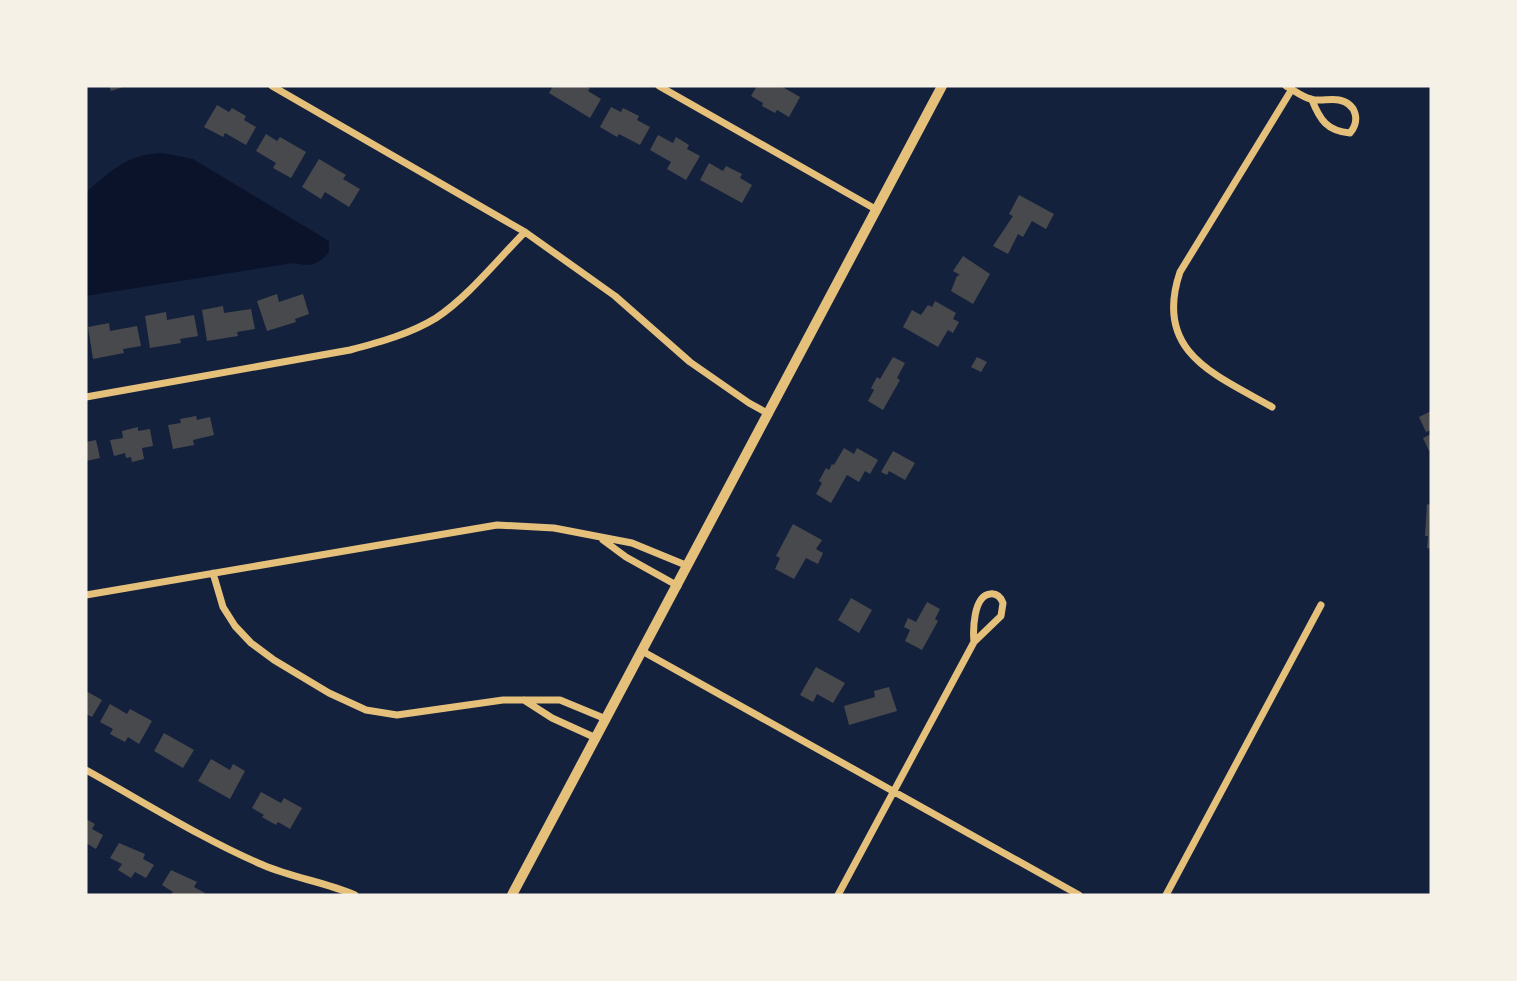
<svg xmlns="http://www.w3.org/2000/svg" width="1517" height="981" font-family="Helvetica,sans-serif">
	<rect width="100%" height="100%" fill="#14213d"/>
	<path fill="#0b132b" d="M163,153L193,159L329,241V252C318,265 310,267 293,263L86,296V192C113,170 126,154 163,153Z"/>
	<path fill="#48494c" d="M109,86H126L111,91Z
		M553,86H585L590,88L588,91L601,99L590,118L549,93Z
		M757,86H781L800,97L789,117L777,110L775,113L762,106L763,103L751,96Z
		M217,105L229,112L232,108L246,116L244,120L256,127L246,145L225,133L223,137L204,127Z
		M611,107L621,112L623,108L639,116L637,120L650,127L640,145L619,134L617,137L600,127Z
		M266,134L277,141L280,137L306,152L291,178L273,168L276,163L256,151Z
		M658,135L673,143L676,137L689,145L687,149L700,156L686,180L667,169L671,162L650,150Z
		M319,159L346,175L343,179L360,189L349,207L325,192L321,199L302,187Z
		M709,163L723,171L726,166L742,174L740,178L752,185L742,203L700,180Z
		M1019,195L1054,214L1046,229L1032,221L1023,237L1018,234L1008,254L993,246L1013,216L1009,214Z
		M963,256L990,274L973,304L951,291L957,276L960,275L953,271Z
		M277,294L279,302L303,294L309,314L295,319L296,322L267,331L257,301Z
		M935,301L956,313L953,319L959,322L953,333L948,330L938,347L903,327L912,310L921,315L928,305L932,307Z
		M223,306L224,313L251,309L255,329L237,332L238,336L207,341L202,310Z
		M166,312L167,320L194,315L198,336L180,339L181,343L150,348L145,316Z
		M109,323L110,331L137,326L141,346L123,349L124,353L93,359L88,327Z
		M893,357L905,363L897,378L900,380L883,410L868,401L874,390L871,388L877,377L880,379Z
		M977,357L987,362L981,372L971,367Z
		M1431,411V430L1426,432L1419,417Z
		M196,416L197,420L210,417L214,435L193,440L194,445L173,449L168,425L181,423L180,419Z
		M138,427V431L150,429L153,446L142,448L144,459L132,462L131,457L126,458L125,453L114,456L110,440L123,438L122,431Z
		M1431,434V450L1429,451L1423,438Z
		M96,440L100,458L86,461V442Z
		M844,448L854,454L857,448L878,460L870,474L865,471L859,482L847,475L831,503L816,494L822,483L819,481L826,468L829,470L832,464L834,465Z
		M893,451L915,463L905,480L889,471L887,475L881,472Z
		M1427,504L1431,505V549L1427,548L1428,536H1425Z
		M793,524L822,540L816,549L823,553L818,564L806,558L794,579L775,569L780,558L776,556Z
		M851,598L872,610L859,633L838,620Z
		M927,602L940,609L935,619L938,621L922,650L905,641L910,630L904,627L908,618L916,622Z
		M816,667L845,683L833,703L817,694L813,702L800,695Z
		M889,687L897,711L849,725L844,706L875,697L874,691Z
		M86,691L102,700L92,717L86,714Z
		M110,704L127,714L130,709L152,721L139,744L128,737L125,742L110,734L113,729L100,722Z
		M164,733L194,750L183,768L154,751Z
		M211,759L230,770L233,764L245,771L230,799L198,781Z
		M261,792L281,803L284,798L302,808L290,829L278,822L276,825L262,817L264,815L252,808Z
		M86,819L95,824L92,829L103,835L96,849L86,843Z
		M119,843L145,854L143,859L154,865L146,878L135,872L131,878L118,870L122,864L110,858Z
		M171,870L197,882L194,887L205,893L204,895H171L173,892L162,885Z"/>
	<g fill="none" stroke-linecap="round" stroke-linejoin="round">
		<path stroke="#e5c07b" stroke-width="7" d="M272,86L525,232L615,296L690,362L749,403L769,414
			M659,86L877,210
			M1286,86C1294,90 1302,97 1311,99C1319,102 1330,98 1339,100C1357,104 1360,121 1350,133C1327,131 1320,120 1312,100
			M86,397L350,350C380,342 410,334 436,318C468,297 498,259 525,232
			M1272,407C1214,374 1153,352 1180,272L1292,89
			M603,540L626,557L678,586
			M213,573L223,607L235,626L251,643L274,660L329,693L366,710L397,715L503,700H560L606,719
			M86,595L497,525L554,528L632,543L688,566
			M642,651L1079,895
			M524,700L552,718L596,738
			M86,770C144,802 202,839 263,865C293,878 325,882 355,895
			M838,895L974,642L1001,616L1003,603C1001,598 997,593 990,594C973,596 973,631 974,642
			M1166,895L1321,605"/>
		<path stroke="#e5c07b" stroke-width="10" d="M512,895L942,86"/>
	</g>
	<rect width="1517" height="981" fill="none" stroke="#f6f1e7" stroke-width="175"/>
</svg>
